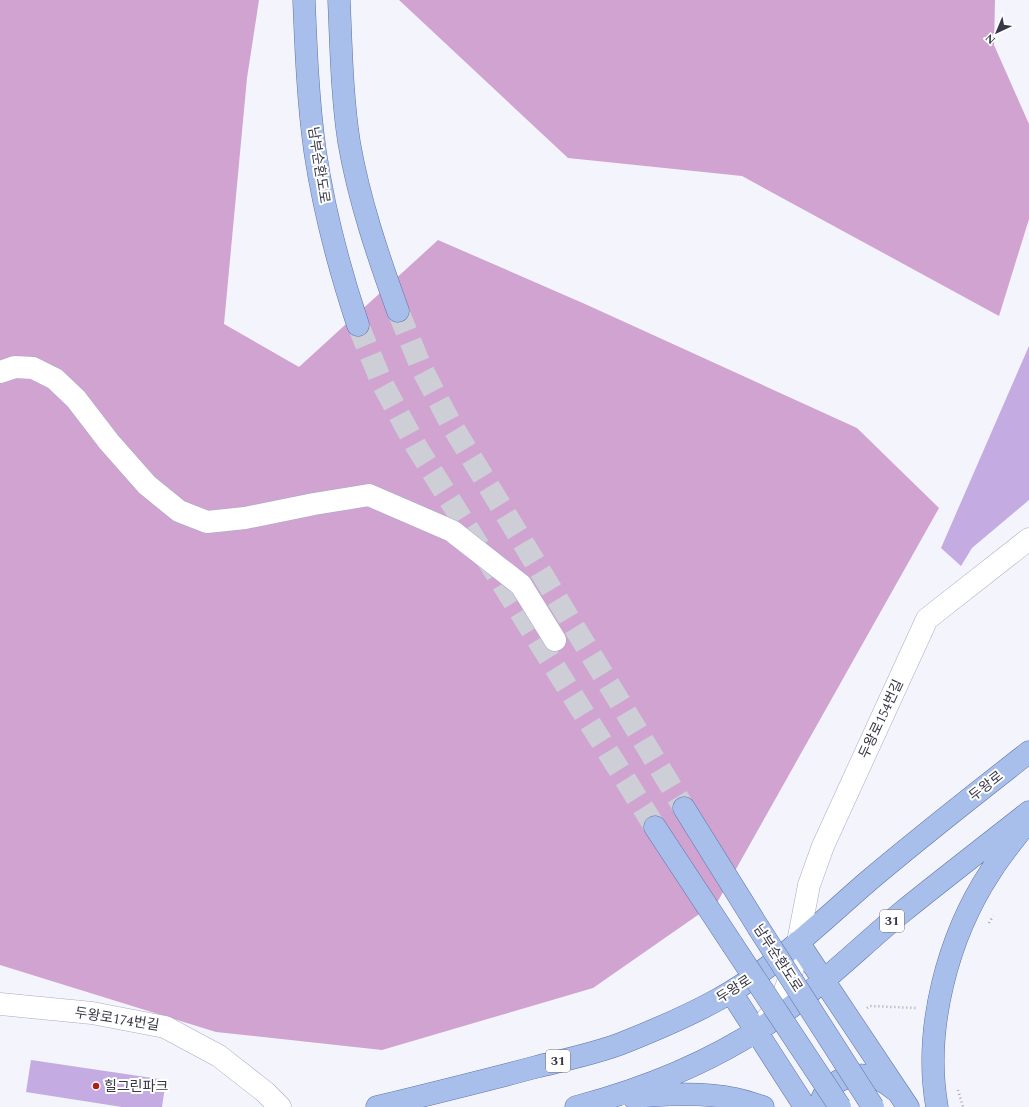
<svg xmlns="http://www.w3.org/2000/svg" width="1029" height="1107" font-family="Spectral,'Noto Sans KR',serif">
	<rect width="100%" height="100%" fill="#f4f4fc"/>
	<path fill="#d0a3d0" d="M0,0H259L247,78L224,324L299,367L438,240L585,304L857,428L939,508L718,901L593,988L382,1050L216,1032L0,965Z
		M399,0H995L994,45L1029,124V219L999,316L742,176L568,158Z"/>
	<path fill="#c4abe2" d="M1029,346V500L972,548L961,566L941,548Z
		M31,1060L166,1080L162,1107H122L26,1092Z"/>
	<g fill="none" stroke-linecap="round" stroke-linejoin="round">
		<path stroke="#ceced7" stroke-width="22" stroke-dasharray="22 11" stroke-linecap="butt" d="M398,311L421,367L451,424L684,808
			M358,325L382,383L416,446L655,827"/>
		<g stroke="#a9aacb" stroke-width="23">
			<path id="minor" d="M0,372L15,367L33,368L55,379L76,399L109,442L147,485L179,511L207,522L245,518L314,504L369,495L452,531L521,585L555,640
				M0,1004L92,1013L165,1027L219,1056L265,1092L280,1107
				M765,1022L778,1005L786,988L793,968L809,885L823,846L927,619L1029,539"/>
		</g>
		<g stroke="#5c73a8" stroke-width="23">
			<path id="major" d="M304,0C306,50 308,101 315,151C324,211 339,268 358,325
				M339,0C341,46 342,97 349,142C359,200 378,256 398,311
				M684,808L758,927
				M655,827L732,944
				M798,942L908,1107
				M731,992L805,1107
				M633,1097C667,1094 703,1092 736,1099C745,1101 754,1104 763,1107
				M377,1107C430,1094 483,1081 536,1067C564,1060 593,1054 620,1044C653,1031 686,1017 717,1000C771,971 820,923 866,883C919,838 974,795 1029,752
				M576,1107C652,1087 728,1055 791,1007C829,978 864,944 901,913C943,879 986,846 1029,812
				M820,1107C823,1082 852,1071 874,1077C882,1080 889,1085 895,1090
				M937,1107C923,1029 948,936 991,871C1001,855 1013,841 1024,826"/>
		</g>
		<path stroke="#a6a6b0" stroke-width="2.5" stroke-dasharray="1 3" stroke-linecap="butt" d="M989,923L993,916
			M867,1008L870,1006L916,1008
			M958,1090L963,1107"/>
		<use href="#minor" stroke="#fff" stroke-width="22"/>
		<use href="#major" stroke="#a9bfeb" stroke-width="22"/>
		<g stroke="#5c73a8" stroke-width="23" stroke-linecap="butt">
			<path id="major-bridge" d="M758,927L873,1107
				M732,944L840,1107"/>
		</g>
		<use href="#major-bridge" stroke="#a9bfeb" stroke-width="22"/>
	</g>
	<circle fill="#af1f19" stroke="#fff" stroke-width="1.5" cx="96" cy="1086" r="4"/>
	<g text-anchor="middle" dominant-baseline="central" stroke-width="4" stroke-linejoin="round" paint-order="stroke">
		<g fill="#fff" stroke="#73737d" stroke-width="1">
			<rect x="880" y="910" width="24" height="22" rx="3"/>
			<rect x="546" y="1050" width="24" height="22" rx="3"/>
		</g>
		<g font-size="13" font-weight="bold" fill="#373745">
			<text x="892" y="921">31</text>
			<text x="558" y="1061">31</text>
		</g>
		<g font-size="14" fill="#373745" stroke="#fff">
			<text transform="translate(319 165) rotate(81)">남부순환도로</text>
			<text transform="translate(881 719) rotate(-65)">두왕로154번길</text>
			<text transform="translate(986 786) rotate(-38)">두왕로</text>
			<text transform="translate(778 958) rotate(57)">남부순환도로</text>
			<text transform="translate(734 989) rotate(-33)">두왕로</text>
			<text transform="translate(117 1019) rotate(9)">두왕로174번길</text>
		</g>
		<g font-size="14" fill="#373745" stroke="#fff" text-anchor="start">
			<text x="104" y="1086">힐그린파크</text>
		</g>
	</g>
	<g transform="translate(997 32) rotate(224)" stroke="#ffffff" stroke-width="3" paint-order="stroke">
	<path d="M0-3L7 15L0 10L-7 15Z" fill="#373745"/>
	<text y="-6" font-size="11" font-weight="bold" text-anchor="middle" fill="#373745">N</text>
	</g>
</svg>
